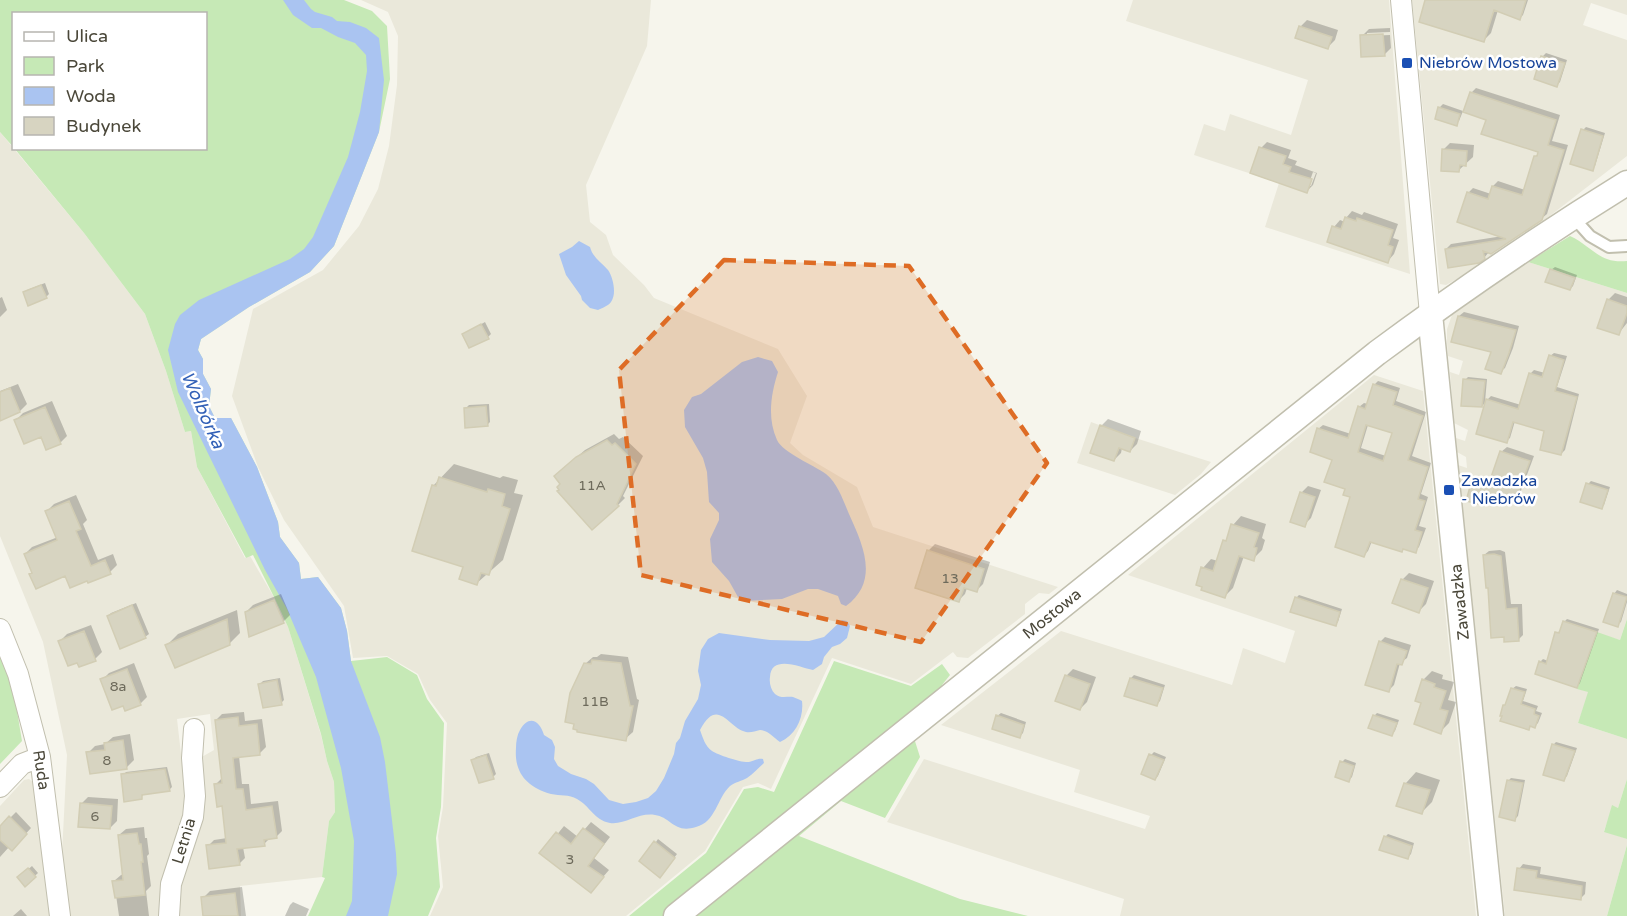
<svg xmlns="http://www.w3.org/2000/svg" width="1627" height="916" font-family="'Varela Round',sans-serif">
	<rect width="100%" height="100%" fill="#f6f5ec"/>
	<path fill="#eae8da" d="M361,0H651L647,46L586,185L590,222L606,235L613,255L644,285L654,298L778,349L807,396L790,443L803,455L857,487L873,527L1058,587L1049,594L1039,593L1025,604V614L968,658L957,657L953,652L911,684L832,658L771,789L758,783L743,787L705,851L626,916H430L443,887L438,836L443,807L447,723L430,700L418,674L387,656L353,658L344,606L284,520L258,467L232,396L253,309L323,270L359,226L378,189L389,146L397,85L398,36L388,12Z
		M1133,0H1389L1410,274L1265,227L1279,183L1194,155L1204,124L1225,131L1230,114L1291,135L1308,80L1126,21Z
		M1412,0H1627V15L1591,3L1583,25L1627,40V156L1497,257L1446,285L1440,284Z
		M0,132L84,233L145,314L166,371L185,432L191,431L197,467L245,558L250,556L275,599L288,627L321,735L327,761L334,782L335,812L329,821L322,877L240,886L241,916H177L176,902L204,807L200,758L214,750L210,714L177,719L186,798L185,811L161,916H69L62,854L67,755L43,642L0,536Z
		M1528,262L1627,293V619L1620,640L1596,633L1577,688L1589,692L1578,723L1627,739V779L1618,808L1613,806L1604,831L1627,839V845L1607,916H1505L1458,465L1467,468L1466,457L1457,452L1456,438L1465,441L1468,430L1454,423L1450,372L1459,375L1463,361L1448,356L1447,342V329L1452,315Z
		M1374,375L1423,391L1476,916H1120L1124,899L887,822L924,759L1145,829L1150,816L1074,792L1080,770L941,725L1061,631L1232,685L1243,648L1285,663L1295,631L1128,575Z
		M1091,422L1129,436L1211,462L1201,474L1175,495L1077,463Z
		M29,779L34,783L51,916H0V806L24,780Z"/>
	<path fill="#c6e9b6" d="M0,0H344L372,11L387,26L390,79L379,132L334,246L310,272L249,307L201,339L198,350L203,359V374L211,389L209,406L215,418H231L257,467L278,522L280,537L299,563L301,579L318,577L341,608L347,631L351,661L387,657L417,675L427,699L444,723L441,807L436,838L440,887L428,916H308L325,878L322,877L329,821L335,812L334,782L327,761L321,734L288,627L275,599L253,555L246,558L197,467L191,431L185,432L166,371L145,314L84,233L14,148H206V14H14V148L0,132Z
		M1570,236C1592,246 1599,264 1627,261V293L1528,262Z
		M1627,619V739L1578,723L1588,692L1577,689L1597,632L1620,640Z
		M0,650L11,675L22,741L0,764Z
		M834,661L911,686L942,664L950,675L942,685L937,719L914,738L920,757L885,818L841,801L799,836L960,899L1028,916H629L706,853L744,789L758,787L774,792Z
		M1627,779V839L1604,832L1612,805L1618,808Z
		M1627,845V916H1607Z"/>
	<path fill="#aac4f1" d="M283,0H304L311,9L315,12L332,17L337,21L350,22L366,28L379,38L384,80L379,132L334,246L310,272L249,307L201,339L198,350L203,359V374L211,389L209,406L215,418H231L257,467L278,522L280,537L299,563L301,579L318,577L341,608L347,631L351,661L380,737L385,762L396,854L397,874L388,916H346L352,901L354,841L341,768L316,677L287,609L265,570L178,392L168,350L175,324L180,315L199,300L290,259L304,249L313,237L348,157L360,112L367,71L366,55L355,43L338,37L321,28H312L293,15Z
		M579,241L590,247C593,258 601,262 608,270C613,277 617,294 611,302C608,306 602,308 598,310L590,308L582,300L581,296L566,275L559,254L572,247Z
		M758,357L772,361L778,372C771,394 767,418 777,440C783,453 814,465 826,474C838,484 843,500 849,514C863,545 880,581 846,606L841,604L838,596L818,589H808L782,599L744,601L738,597L729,581L712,562L710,539L719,520V513L709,502L707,472L703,458L685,427L684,410L692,397L701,394L742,362Z
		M842,620L847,621L850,626L847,638L840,644L832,647L824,657L822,664L813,670C800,667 771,654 770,677C769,683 771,690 775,694C781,699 787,696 793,697C796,698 800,700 802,701C804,717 796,735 780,742C774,738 768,730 760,730C755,731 751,733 746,732C728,728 718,696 700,730C703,738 705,746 712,751C718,755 742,763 749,762C755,761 757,758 763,759L764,763C758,768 753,774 747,778C742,781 735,782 730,786C717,798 716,822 696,827C674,834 671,817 655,815C639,812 625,825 610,823C594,820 590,806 577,799C569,794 560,796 551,794C527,787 514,773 516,748C516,742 517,735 520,730C529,714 540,721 544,735L552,740L555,747L554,759L558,766L571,774L586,779L594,784L609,800L623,804L636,802L648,798L656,791L664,778L674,754L676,743L680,738L685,721L698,699L701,685L698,671L701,650L708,639L719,633L770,640L809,641L824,637Z"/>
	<path fill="#0003" fill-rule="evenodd" d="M1427,0H1528L1523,15L1520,18L1498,10L1491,33L1484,40Z
		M1307,20L1338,30L1335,40L1328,47L1300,27Z
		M1390,28V32L1367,33V36L1390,35L1391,48L1384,55L1362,36L1369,29Z
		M1546,53L1567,60L1560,82L1557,85L1536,78L1543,56Z
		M1476,88L1560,115L1552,141L1568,145L1547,214L1541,219L1489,252L1484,258L1446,249L1451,244L1503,236L1468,193L1473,188L1491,194L1493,186L1498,181L1525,190L1535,157L1540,152L1488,119L1471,93Z
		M1443,104L1463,111L1459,121L1456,124L1437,118L1440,107Z
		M1586,127L1605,133L1595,166L1592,169L1583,130Z
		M1267,142L1291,150L1288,158L1297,161L1295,165L1317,173L1313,185L1307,191L1261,148ZM1313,172L1316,173L1311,186H1308Z
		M1450,143L1474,145L1473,157L1459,170L1443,150Z
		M1352,211L1362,215L1364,212L1398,224L1393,238L1399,240L1394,254L1388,261L1334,227L1340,220L1345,222L1346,218Z
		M1555,267L1577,275L1573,286L1570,289L1551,270Z
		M45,283L49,294L46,297L24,293L27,290Z
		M1615,293L1627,297V323L1619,333L1608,300Z
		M2,297L7,310L0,317V298Z
		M1464,312L1519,326L1513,348L1505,368L1500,372L1492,351L1453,341L1459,316Z
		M485,322L491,334L488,337L464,334Z
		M1554,353L1567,356L1557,387L1579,394L1565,450L1561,454L1546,430L1515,421L1510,438L1506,441L1487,401L1482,406L1465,380L1468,377L1487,379L1485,402L1491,396L1521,405L1530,374L1534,370L1545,373L1550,356Z
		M1378,381L1400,388L1396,401L1426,412L1412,456L1431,463L1421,494L1428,497L1419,526L1426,528L1419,547L1415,551L1372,541L1368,551L1364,555L1351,496L1318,429L1323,425L1351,434L1359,407L1364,403L1368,404L1374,385ZM1368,425L1394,432L1386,456L1361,448Z
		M18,384L27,404L20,411L0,420V391Z
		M52,401L67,436L60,443L41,435L16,420L23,413Z
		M489,404L490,422L487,425L466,408L469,405Z
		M1108,419L1141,431L1137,444L1130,451L1122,448L1121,453L1114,460L1101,426Z
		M614,434L619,439L623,437L643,456L623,496L625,498L618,505L562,484L563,469L585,450Z
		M1507,447L1534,456L1519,496L1514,502L1506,500L1502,504L1483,498L1479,503L1473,483L1478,478L1491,481L1501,452Z
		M454,464L500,478L503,476L518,480L514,493L523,495L503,560L477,583L465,566L433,486Z
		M1591,481L1610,487L1604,505L1601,508L1588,484Z
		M1308,486L1321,490L1311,518L1304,525L1301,493Z
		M76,495L87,520L83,524L98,560L113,554L117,565L110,572L89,581L66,574L33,573L25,554L32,547L58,537L47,511L54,504Z
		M1241,516L1266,524L1262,538L1265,540L1262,550L1253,559L1244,556L1233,588L1224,597L1203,568L1211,559L1218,561L1225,541L1229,536L1233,525Z
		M935,544L990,562L983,584L976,591L967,588L965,594L958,601L928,551Z
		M1500,550L1505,552L1511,604H1522L1523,635L1519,639L1490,587L1484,555L1489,551Z
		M1409,573L1434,581L1426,604L1419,611L1402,580Z
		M1617,590L1627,594V602L1621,622L1617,625L1614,594Z
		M281,594L290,615L283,622L246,612L253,605Z
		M1299,595L1342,609L1338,622L1335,625L1296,598Z
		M136,603L149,634L145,637L108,616L111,613Z
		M237,610L240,633L229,644L167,645L178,634Z
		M1567,619L1599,629L1580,683L1577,687L1540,662L1543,659L1548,661L1557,633L1561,630L1564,622Z
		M91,625L102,652L95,659L60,641L67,634Z
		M1385,637L1411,645L1407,658L1400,663L1394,685L1388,691L1380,642Z
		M601,654L628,657L637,699L639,700L633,732L625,739L585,664L593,657H597Z
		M134,663L147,697L140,704L102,680L109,673Z
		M1073,669L1096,677L1087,702L1080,709L1066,676Z
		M1432,671L1443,675L1442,679L1454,682L1448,700L1456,702L1449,723L1440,732L1423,702V680Z
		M1134,675L1165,685L1160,701L1157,704L1131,678Z
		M280,678L284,700L281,703L260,684L263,681Z
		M1516,686L1527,689L1523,701L1538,706L1536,711L1542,713L1538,723L1535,726L1532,725L1528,728L1508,702L1512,689Z
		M244,712L245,721L262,719L266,747L260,753L239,756L242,784H249L251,804L278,801L282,831L276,837L270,838L264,844L243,847L245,858L239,864L208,846L214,840L227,838L223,805L216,784L222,778L216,720L222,714Z
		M1001,713L1026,722L1023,733L1020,736L997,716Z
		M1377,713L1399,720L1395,731L1392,734L1374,716Z
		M130,734L134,760L127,767L88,753L95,746L105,744L113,737Z
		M1556,742L1577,748L1567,776L1564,779L1553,745Z
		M1154,752L1166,757L1158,776L1155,779L1143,774L1151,755Z
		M489,753L496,774L493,777L473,760L476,757Z
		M1345,759L1356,763L1352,777L1349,780L1342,762Z
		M167,767L172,787L169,790L144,793L141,798L123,775L126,772Z
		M1416,772L1440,780L1432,802L1422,812L1398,805L1406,783Z
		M1511,778L1525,780L1518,816L1515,819L1508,781Z
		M88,797L118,799L117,821L110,828L81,804Z
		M16,812L31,828L12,849L9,847L0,857V828Z
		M591,822L610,837L594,858L609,870L591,891L542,853L564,826L578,837Z
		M144,827L145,838H147L149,854L147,856L151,886L146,891L149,916H119L114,881L121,875L124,874L119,835L126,829Z
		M1388,834L1414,843L1411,854L1408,857L1385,837Z
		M658,839L677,854L663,873L656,842Z
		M1523,864L1541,867L1540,874L1586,882L1585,894L1581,898L1516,889L1519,869Z
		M32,866L38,873L25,885L19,877Z
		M242,887L246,916H205L203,898L210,891Z
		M293,902L309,909L306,916H285L290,905Z
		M21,909L27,916H13Z"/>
	<path fill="#d7d4c1" stroke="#d2cdb4" stroke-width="1.5" fill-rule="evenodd" d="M1425,0H1526L1520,20L1494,10L1484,42L1419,22Z
		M1299,26L1332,37L1328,49L1295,38Z
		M1383,34L1385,56L1361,57L1360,35Z
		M1541,56L1565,63L1557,87L1534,79Z
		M1470,92L1556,120L1548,145L1564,150L1542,220L1491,254L1483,251L1485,259L1479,263L1448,268L1445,249L1506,239L1457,222L1467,192L1488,199L1492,186L1522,195L1534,156H1537L1538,152L1481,134L1486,120L1463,112Z
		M1438,107L1460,114L1457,126L1435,119Z
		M1581,129L1603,136L1593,171L1570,164Z
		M1259,147L1286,156L1283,164L1291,167L1289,172L1312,179L1307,193L1250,173Z
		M1442,149L1467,151L1466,166L1460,165L1459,172L1441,171Z
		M1345,217L1356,221L1357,218L1393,230L1388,245L1393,247L1388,263L1327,242L1332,226L1341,229Z
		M1550,269L1575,278L1570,290L1545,282Z
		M41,285L47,298L28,306L23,292Z
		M1607,299L1627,306V313L1619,335L1597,328Z
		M1458,316L1516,330L1509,353L1501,374L1485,369L1491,352L1451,342Z
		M481,324L489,339L469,348L462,334Z
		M1549,355L1564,360L1555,391L1577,397L1561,455L1540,450L1544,431L1513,422L1507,443L1476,434L1486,399L1518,409L1529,373L1542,377Z
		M1463,379L1485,381L1482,407L1461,406Z
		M1373,384L1397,392L1393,405L1423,416L1408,460L1428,467L1418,499L1425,501L1415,530L1422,532L1416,553L1403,549L1402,552L1370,542L1364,557L1335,547L1350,497L1343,495L1345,489L1324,482L1332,460L1310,452L1317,428L1348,438L1358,406L1365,409ZM1366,425L1392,433L1383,461L1358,452Z
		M10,388L20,412L0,421V392Z
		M486,406L488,426L465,428L464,408Z
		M45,407L61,444L46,450L41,437L24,444L14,420Z
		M1100,425L1135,438L1130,452L1119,448L1114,461L1090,453Z
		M607,440L612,445L615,443L636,464L617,504L619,506L592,530L557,491L559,490L557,487L560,484L554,476L576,457Z
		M1500,451L1530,461L1514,503L1504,500L1503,505L1480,499L1479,504L1466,501L1471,483L1488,486Z
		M439,477L487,492L488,489L505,494L502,506L510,509L489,575L481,573L477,585L459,579L463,567L412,551L432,485L436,486Z
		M1586,483L1608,490L1602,509L1580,502Z
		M1300,492L1315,497L1305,527L1290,522Z
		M69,501L81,529L76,531L91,566L105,560L111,574L88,583L87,581L70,588L65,576L36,589L29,574L32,573L24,554L57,540L45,511Z
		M1231,524L1259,533L1254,547L1257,548L1254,561L1239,556L1225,598L1201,590L1202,587L1196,585L1201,567L1213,571L1223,540L1226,541Z
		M927,550L984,569L977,592L964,588L959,602L915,588Z
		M1494,554L1501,556L1506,609L1517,608L1519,641L1504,642V637L1491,638L1488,588H1486L1483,555Z
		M1401,579L1428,588L1419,613L1392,603Z
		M1613,593L1627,597L1618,627L1603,622Z
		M1295,597L1340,612L1336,626L1290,612Z
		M274,600L284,623L249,637L245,612Z
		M132,605L146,638L120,649L107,616Z
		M227,619L230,645L175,668L165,645Z
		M1563,621L1597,632L1577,688L1535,674L1539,661L1546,664L1555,632L1559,633Z
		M84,631L96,661L79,667L77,663L68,666L58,641Z
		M1379,641L1407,651L1402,665L1397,664L1389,692L1365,685Z
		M592,660L621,663L630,706H633L626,741L577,732V730L573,729L574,724L565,722L570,693L584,663L591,664Z
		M127,669L141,705L125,711L123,706L112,710L100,679Z
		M1065,675L1090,684L1080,710L1055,701Z
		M1130,678L1163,688L1157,706L1124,696Z
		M1422,679L1435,684L1434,687L1446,691L1440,709L1448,711L1441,734L1414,724L1421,703L1415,701Z
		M277,680L282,705L263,708L258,684Z
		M1511,688L1525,692L1521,704L1535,709L1534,714L1539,716L1535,728L1530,726L1529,730L1500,721L1502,716H1500L1503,705H1505Z
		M996,715L1024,725L1020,738L992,729Z
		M1373,715L1397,723L1392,736L1368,728Z
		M238,717L239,726L257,724L260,755L233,758L236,789H243L246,810L272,806L277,838L264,840L265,846L237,849L240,865L209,869L206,845L226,843L222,806L217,807L214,784L222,783L215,720Z
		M123,740L127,769L90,774L86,752L105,750L104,743Z
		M1552,744L1575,751L1564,781L1543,775Z
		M1149,754L1164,760L1155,780L1141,774Z
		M486,755L494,779L479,783L471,760Z
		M1340,761L1354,766L1349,782L1335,777Z
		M165,769L170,791L142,795V799L124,802L121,774Z
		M1507,780L1523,783L1515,821L1499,817Z
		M1404,783L1430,790L1422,814L1396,806Z
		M80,803L112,806L110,829L78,827Z
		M9,816L27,834L12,851L0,840V826Z
		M583,828L604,844L588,866L604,877L591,893L539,853L556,832L571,844Z
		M137,833L139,844H141L143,862H141L145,895L115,898L112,881L123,880L118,835Z
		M1384,836L1412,846L1408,859L1379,850Z
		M654,841L675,858L660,878L639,861Z
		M28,868L36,877L25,887L17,877Z
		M1517,868L1537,871L1536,878L1582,886L1581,900L1514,890Z
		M235,893L238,916H203L201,897Z"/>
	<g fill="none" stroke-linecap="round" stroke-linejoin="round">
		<g stroke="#c1bfae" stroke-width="14">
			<path id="service" d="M1573,217L1590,236L1609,247L1627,246"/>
		</g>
		<g stroke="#c1bfae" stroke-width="22">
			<path id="minor" d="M1401,0L1430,314
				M0,629L18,674L40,757L60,916
				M0,787L22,764L40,757
				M169,916L171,884L193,817L195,796L192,758L194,729"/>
		</g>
		<g stroke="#c1bfae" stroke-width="27">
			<path id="tertiary" d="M1430,314L1491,916
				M676,916L1377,353C1458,293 1541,236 1627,183"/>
		</g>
		<use href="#service" stroke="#fff" stroke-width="10"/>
		<use href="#minor" stroke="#fff" stroke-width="20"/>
		<use href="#tertiary" stroke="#fff" stroke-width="24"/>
	</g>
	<path fill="#de6c25" fill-opacity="0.2" stroke="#de6c25" stroke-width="4.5" stroke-dasharray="12 8" stroke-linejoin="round" d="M724,260L909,266L1047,463L921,642L641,575L619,370Z"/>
	<g fill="#1a4fb4" stroke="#fff" stroke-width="2">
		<rect x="1401" y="57" width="12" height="12" rx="3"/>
		<rect x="1443" y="484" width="12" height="12" rx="3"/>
	</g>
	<g text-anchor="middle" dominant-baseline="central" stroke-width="5" stroke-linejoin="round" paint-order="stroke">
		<g font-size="14" fill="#6d6a5b">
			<text x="592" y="485">11A</text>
			<text x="950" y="578">13</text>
			<text x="118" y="686">8a</text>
			<text x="595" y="701">11B</text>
			<text x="107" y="760">8</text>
			<text x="95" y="816">6</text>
			<text x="570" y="859">3</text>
		</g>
		<g font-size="16" fill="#164399" stroke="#fff" text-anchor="start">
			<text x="1419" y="63">Niebrów Mostowa</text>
			<text x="1461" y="481">Zawadzka<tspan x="1461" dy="18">- Niebrów</tspan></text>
		</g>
		<g font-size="16" fill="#4a4739" stroke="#fff">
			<text transform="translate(1460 602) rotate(-96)">Zawadzka</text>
			<text transform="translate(1052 614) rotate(-39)">Mostowa</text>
			<text transform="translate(41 770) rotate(81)">Ruda</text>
			<text transform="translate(184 841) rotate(-73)">Letnia</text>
		</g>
		<g font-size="18" font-style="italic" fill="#3260b7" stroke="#fff">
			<text transform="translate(203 410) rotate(66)">Wolbórka</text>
		</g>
	</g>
	<rect x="12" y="12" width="195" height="138" fill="#ffffff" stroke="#b7b5b0" stroke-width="1.5"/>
	<rect x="24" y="32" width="30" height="9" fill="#ffffff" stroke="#b7b5b0" stroke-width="1.5"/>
	<text x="66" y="42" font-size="18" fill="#4a4739">Ulica</text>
	<rect x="24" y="57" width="30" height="18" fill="#c6e9b6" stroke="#b7b5b0" stroke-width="1.5"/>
	<text x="66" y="72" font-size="18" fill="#4a4739">Park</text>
	<rect x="24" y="87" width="30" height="18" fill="#aac4f1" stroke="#b7b5b0" stroke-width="1.5"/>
	<text x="66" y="102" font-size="18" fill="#4a4739">Woda</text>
	<rect x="24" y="117" width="30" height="18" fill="#d7d4c1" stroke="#b7b5b0" stroke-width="1.5"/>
	<text x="66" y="132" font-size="18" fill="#4a4739">Budynek</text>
</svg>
